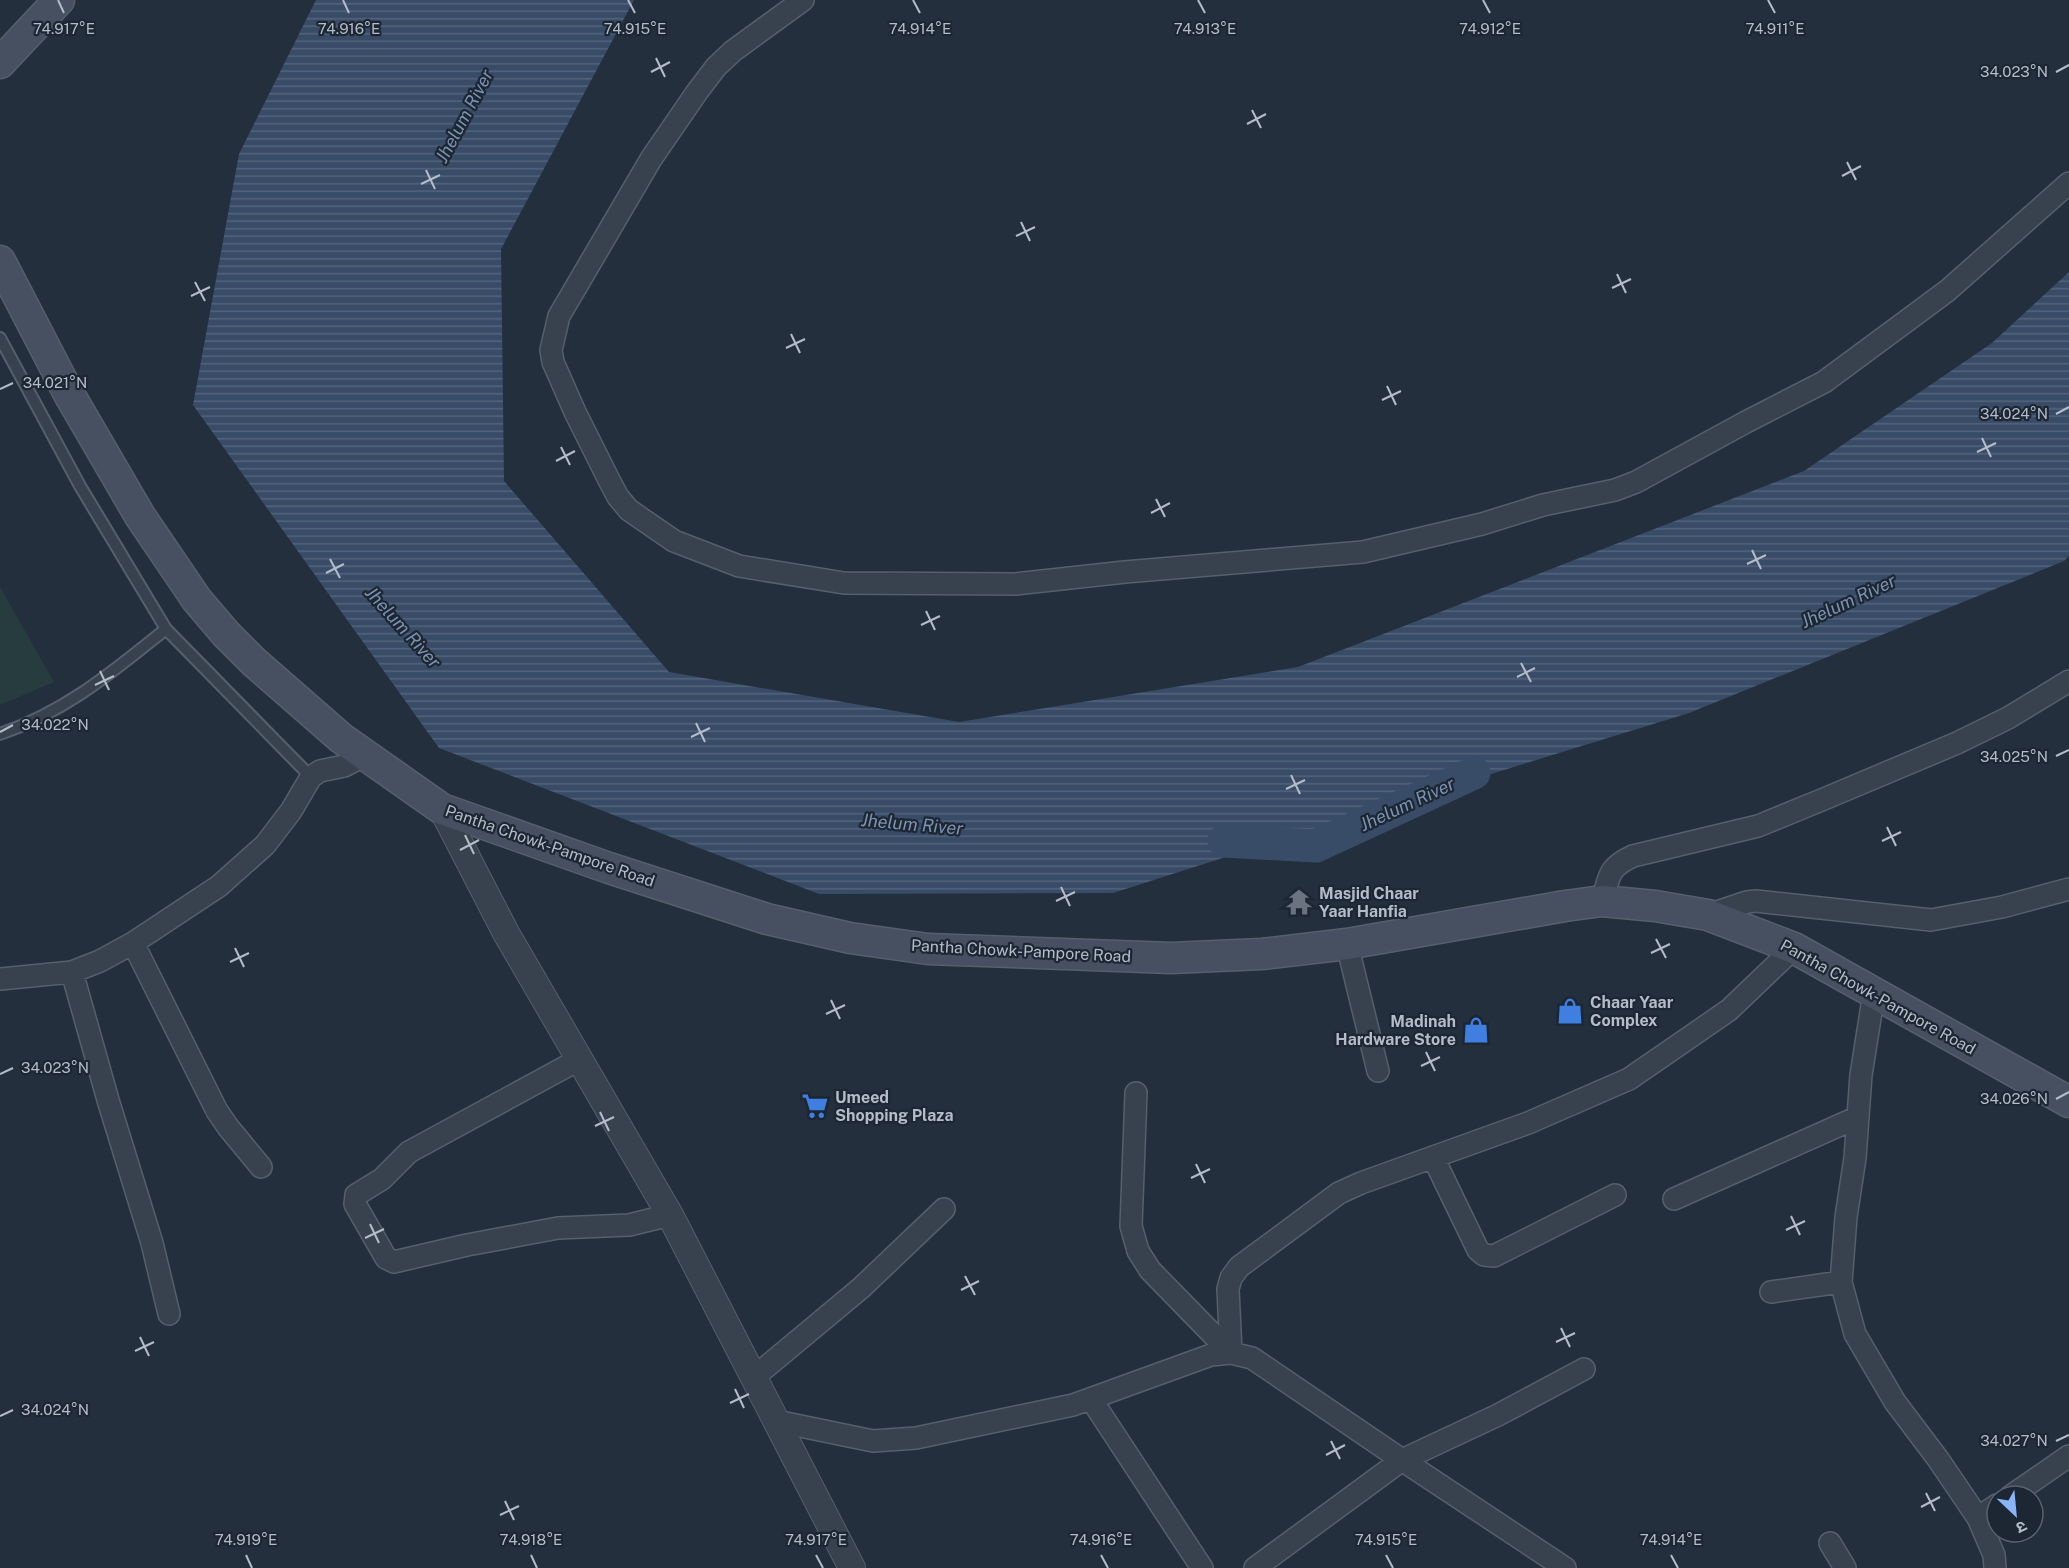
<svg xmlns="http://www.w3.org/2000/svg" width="2069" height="1568" font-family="'Public Sans','Noto Sans Devanagari',sans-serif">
	<defs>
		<pattern id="water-rules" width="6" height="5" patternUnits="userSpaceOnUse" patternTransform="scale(1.5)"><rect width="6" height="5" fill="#394c67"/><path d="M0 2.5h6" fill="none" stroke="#53647b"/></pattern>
	</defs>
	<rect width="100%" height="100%" fill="#242f3e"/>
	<path fill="#263c3f" d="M0,587L54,682L0,705Z"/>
	<path fill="url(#water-rules)" d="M316,0H634L501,249L504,481L669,672L959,722L1298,667L1804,471L1992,343L2069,272V556L2064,561L1689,713L1351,817L1113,893L819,894L439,748L193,405L239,154Z"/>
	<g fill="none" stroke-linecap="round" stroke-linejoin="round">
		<path stroke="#394c67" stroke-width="33" d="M1224,841L1316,846L1474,773"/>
		<g stroke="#565f6c" stroke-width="14">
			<path id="service" d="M0,338L80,486L166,629L311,777
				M0,734C67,711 112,672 166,629"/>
		</g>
		<g stroke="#565f6c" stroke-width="24">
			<path id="minor" d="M803,0L733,51L716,67L697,92L651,159L559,316L551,350L553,362L575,412L609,480L618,497L629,510L674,541L739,566L844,583L1015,584L1125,572L1363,552L1482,524L1543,505L1615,490L1636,482L1746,422L1824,382L1947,291L2069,183
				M1602,901C1610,876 1607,868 1633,856L1758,826L1824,799L1957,743L2008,718L2069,681
				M1708,915L1747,902L1756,901L1931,920L2002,907L2069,889
				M133,943L217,1111L228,1127L261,1167
				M1347,944L1378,1071
				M72,972L108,1100L152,1243L169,1314
				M0,979L72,972L100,961L133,943L219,886L265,845L291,811L311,777L320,771L344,766L365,755
				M1874,993L1861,1075L1855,1158L1846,1217L1841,1282L1855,1334L1895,1402L1938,1459L1978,1518L1994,1555L1995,1568
				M580,1059L409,1152L382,1179L356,1195L355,1204L386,1258L394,1262L467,1245L558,1228L629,1225L670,1215
				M1136,1093L1131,1226L1138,1251L1150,1270L1231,1353
				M1433,1157L1478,1250L1484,1255L1494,1256L1615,1195
				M1674,1199L1858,1117
				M1771,1292L1841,1282
				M1231,1353L1228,1289L1231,1278L1239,1267L1339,1193L1361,1183L1528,1123L1629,1079L1729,1010L1794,948
				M753,1378L861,1288L944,1209
				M1091,1399L1202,1568
				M776,1421L873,1441L916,1438L1073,1405L1211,1355L1231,1353L1252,1358L1402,1460L1565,1568
				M2011,1496L2069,1456
				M1978,1518L1997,1505
				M1830,1543L1845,1568
				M1255,1568L1402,1460L1498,1415L1584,1369"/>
		</g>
		<g stroke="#565f6c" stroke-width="28">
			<path id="tertiary" d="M442,809L506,933L670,1215L852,1568"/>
		</g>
		<g stroke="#565f6c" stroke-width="33">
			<path id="secondary" d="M0,63L59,0
				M0,261L69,394L140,516L197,600L226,634L254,662L341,738L442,809L609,868L767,919L850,938L928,949L1171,958L1262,954L1347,944L1565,906L1602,901L1655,906L1708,915L1794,948L2069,1102"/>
		</g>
		<use href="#service" stroke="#38414e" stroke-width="10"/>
		<use href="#minor" stroke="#38414e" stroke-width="21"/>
		<use href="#tertiary" stroke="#38414e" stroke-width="26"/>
		<use href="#secondary" stroke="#465061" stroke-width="30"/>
	</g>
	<path fill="none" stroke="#b4bcc9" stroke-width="2" d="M58,0L64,13M343,0L349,13M628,0L635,13M913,0L920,13M1198,0L1205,13M1483,0L1490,13M1768,0L1775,13M656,58L665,77M651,72L670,62M2056,72L2069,65M1252,110L1261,128M1247,124L1266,114M1847,162L1856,180M426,170L435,189M1842,176L1861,166M421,184L440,175M1021,222L1030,241M1016,236L1035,227M1617,274L1626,293M195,282L205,301M1612,288L1631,279M191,296L210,287M791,334L800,353M786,348L805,339M1387,386L1396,405M0,389L13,383M1382,400L1401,391M2056,414L2069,407M1982,438L1991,457M561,447L570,465M1977,452L1996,443M556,461L575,451M1156,499L1165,517M1151,513L1170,503M1752,550L1761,569M330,559L340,578M1747,564L1766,555M326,573L344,564M926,611L935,630M921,625L940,616M1521,663L1531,682M100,671L109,690M1517,677L1535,668M95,685L114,676M696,723L705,742M0,732L13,725M691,737L710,728M2056,756L2069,750M1291,775L1300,794M1286,789L1305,780M1887,827L1896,846M465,835L474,854M1882,841L1901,832M460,850L479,840M1061,887L1070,906M1056,901L1075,892M1656,939L1666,958M235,948L244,967M1651,953L1670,944M230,962L249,953M831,1000L840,1019M826,1014L845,1005M1426,1052L1435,1071M1421,1066L1440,1057M0,1074L13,1068M2056,1099L2069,1092M600,1112L609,1131M595,1126L614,1117M1196,1164L1205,1183M1191,1178L1210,1169M1791,1216L1800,1235M370,1224L379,1243M1786,1230L1805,1221M365,1238L384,1229M965,1276L975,1295M961,1290L979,1281M1561,1328L1570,1347M140,1337L149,1356M1556,1342L1575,1333M135,1351L154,1342M735,1389L744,1408M730,1403L749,1394M0,1416L13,1410M1331,1441L1340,1459M2056,1441L2069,1435M1326,1455L1345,1445M1926,1493L1935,1511M505,1501L514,1520M1921,1507L1940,1497M500,1515L519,1506M246,1555L252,1568M531,1555L537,1568M816,1555L823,1568M1101,1555L1108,1568M1386,1555L1393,1568M1671,1555L1678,1568"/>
	<defs>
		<g id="temple-bare" transform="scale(2.07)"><path d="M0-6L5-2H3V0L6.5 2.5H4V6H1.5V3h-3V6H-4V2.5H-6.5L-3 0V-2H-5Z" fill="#6b7280" stroke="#1d2633" stroke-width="2.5" paint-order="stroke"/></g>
		<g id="shop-bare" transform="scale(2.07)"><path d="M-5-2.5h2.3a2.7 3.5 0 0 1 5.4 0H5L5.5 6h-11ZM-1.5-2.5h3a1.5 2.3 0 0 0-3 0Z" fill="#3f7fe0" stroke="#1d2633" stroke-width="2.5" paint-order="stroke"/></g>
		<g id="supermarket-bare" transform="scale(2.07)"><path d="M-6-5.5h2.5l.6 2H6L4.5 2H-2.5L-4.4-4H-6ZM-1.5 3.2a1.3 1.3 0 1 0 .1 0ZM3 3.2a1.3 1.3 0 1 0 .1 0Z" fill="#3f7fe0" stroke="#1d2633" stroke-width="2.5" paint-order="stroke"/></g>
	</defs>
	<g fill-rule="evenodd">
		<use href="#temple-bare" x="1299" y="902"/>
		<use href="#shop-bare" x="1570" y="1011"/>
		<use href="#shop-bare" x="1476" y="1030"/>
		<use href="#supermarket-bare" x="815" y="1106"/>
	</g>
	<g text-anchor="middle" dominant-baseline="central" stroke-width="4.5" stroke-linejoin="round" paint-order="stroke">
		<g font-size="16" fill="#b4bcc9" stroke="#1d2633">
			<text transform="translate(550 846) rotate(19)">Pantha Chowk-Pampore Road</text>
			<text transform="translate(1021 951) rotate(3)">Pantha Chowk-Pampore Road</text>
			<text transform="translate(1878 997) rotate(29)">Pantha Chowk-Pampore Road</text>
		</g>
		<g font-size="16" font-weight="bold" fill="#b4bcc9" stroke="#1d2633" text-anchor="start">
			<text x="1319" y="893">Masjid Chaar<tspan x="1319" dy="18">Yaar Hanfia</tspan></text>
			<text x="1590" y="1002">Chaar Yaar<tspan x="1590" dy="18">Complex</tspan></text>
			<text x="1456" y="1021" text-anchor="end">Madinah<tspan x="1456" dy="18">Hardware Store</tspan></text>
			<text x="835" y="1097">Umeed<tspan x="835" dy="18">Shopping Plaza</tspan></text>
		</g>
		<g font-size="18" font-style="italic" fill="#7c92b1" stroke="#1d2633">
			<text transform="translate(464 116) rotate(-62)">Jhelum River</text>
			<text transform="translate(1848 601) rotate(-25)">Jhelum River</text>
			<text transform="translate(403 627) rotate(48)">Jhelum River</text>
			<text transform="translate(1407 804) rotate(-25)">Jhelum River</text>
			<text transform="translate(912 824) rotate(5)">Jhelum River</text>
		</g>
	</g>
	<g font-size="15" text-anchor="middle" fill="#b4bcc9" stroke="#1d2633" stroke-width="4.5" stroke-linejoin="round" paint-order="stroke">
		<text x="64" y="34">74.917°E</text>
		<text x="349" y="34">74.916°E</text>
		<text x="635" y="34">74.915°E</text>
		<text x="920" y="34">74.914°E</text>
		<text x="1205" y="34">74.913°E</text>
		<text x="1490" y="34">74.912°E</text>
		<text x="1775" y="34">74.911°E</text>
		<text x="2014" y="77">34.023°N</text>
		<text x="55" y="388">34.021°N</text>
		<text x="2014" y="419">34.024°N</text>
		<text x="55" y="730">34.022°N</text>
		<text x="2014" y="762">34.025°N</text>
		<text x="55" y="1073">34.023°N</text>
		<text x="2014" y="1104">34.026°N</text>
		<text x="55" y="1415">34.024°N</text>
		<text x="2014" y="1446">34.027°N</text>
		<text x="246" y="1545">74.919°E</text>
		<text x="531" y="1545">74.918°E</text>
		<text x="816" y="1545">74.917°E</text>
		<text x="1101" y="1545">74.916°E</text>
		<text x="1386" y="1545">74.915°E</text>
		<text x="1671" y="1545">74.914°E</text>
	</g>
	<g transform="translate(2015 1514) rotate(154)"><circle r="28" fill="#1d2633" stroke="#59626f" stroke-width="1.5"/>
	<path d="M0-4.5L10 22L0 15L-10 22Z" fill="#8ab4f8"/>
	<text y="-9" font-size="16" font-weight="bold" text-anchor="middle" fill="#b4bcc9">उ</text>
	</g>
</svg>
